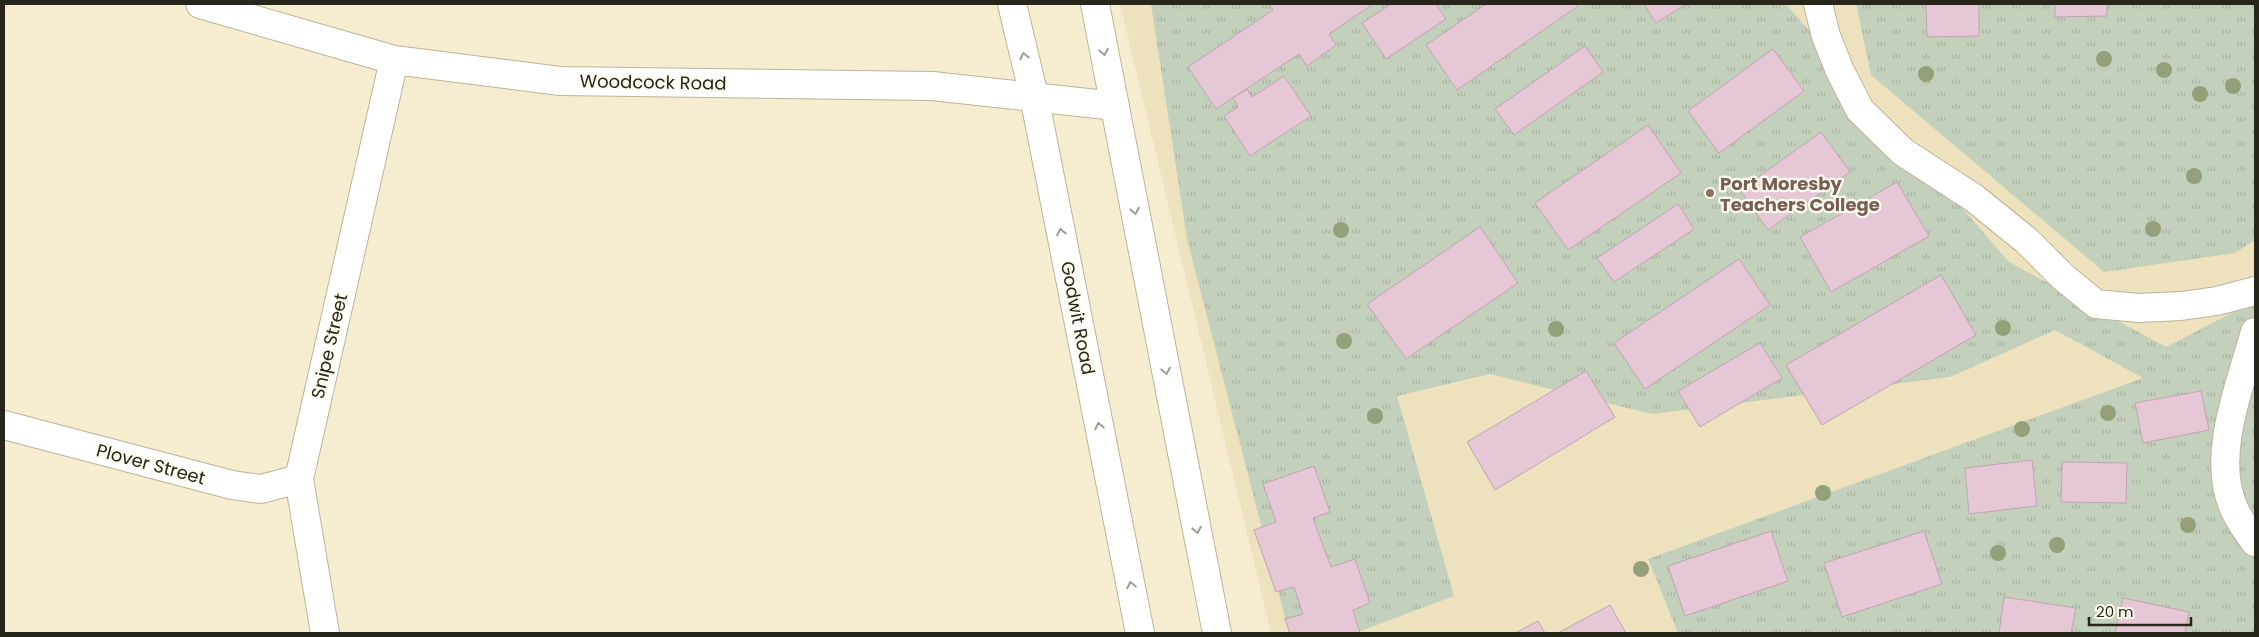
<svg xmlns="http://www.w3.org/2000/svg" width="2259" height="637" font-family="Poppins,sans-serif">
	<defs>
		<pattern id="grass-tufts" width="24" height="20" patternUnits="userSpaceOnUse" patternTransform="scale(1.25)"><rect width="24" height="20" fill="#c3d1bc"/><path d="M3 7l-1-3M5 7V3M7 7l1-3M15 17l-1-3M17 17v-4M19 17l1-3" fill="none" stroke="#a8b3a1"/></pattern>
	</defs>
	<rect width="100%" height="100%" fill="#f6edd0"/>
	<path fill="#ede2bd" d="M1120,4H2255V633H1271Z"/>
	<path fill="url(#grass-tufts)" d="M1151,4H1786L2009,262L2166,347L2255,301V633H1678L1648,559L2143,378L2055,330L1950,377L1652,414L1490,374L1397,396L1454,596L1355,633H1289L1187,239Z
		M1856,4H2255V240L2235,253L2104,272L1871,75Z"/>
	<path fill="#e5c7d6" stroke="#c1a4b3" d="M1269,4H1373L1329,34L1336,45L1307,66L1299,54L1216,109L1188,67L1273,10Z
		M1391,4H1436L1446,19L1386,59L1362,23Z
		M1486,4H1576L1578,6L1457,90L1426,45Z
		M1644,4H1686L1656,23Z
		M1926,4H1979V36L1927,37Z
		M2055,4H2107V16L2055,17Z
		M1585,46L1603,72L1514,135L1495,109Z
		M1773,49L1804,91L1719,153L1688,111Z
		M1284,76L1311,116L1250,156L1224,116L1238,107L1233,98L1247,89L1252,97Z
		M1648,125L1681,173L1568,250L1535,203Z
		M1821,132L1850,172L1768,230L1740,190Z
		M1897,182L1929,236L1831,292L1800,237Z
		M1678,204L1694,229L1614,282L1597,258Z
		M1480,227L1518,283L1406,359L1367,304Z
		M1739,259L1770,305L1645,389L1614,343Z
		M1941,275L1976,335L1822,425L1786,365Z
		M1760,343L1782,378L1700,427L1678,391Z
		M1586,371L1615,417L1495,490L1467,442Z
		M2201,391L2209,430L2143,443L2135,403Z
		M2032,460L2037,506L1969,514L1965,468Z
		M2062,462L2127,463L2126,503L2061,502Z
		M1314,466L1330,512L1313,518L1331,567L1355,559L1370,603L1353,610L1360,633H1290L1285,619L1303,614L1294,587L1276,592L1254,530L1276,522L1263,484Z
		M1771,531L1788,581L1685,616L1668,566Z
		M1924,531L1942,584L1842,617L1824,563Z
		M2004,597L2076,608L2071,633H1999Z
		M2123,598L2189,612L2185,633H2115Z
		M1610,605L1626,633H1558Z
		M1538,621L1545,633H1515Z"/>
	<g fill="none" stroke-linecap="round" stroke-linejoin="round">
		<g stroke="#bcb498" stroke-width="30">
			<path id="minor" d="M200,4L394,60L560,81L932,86L1115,106
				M1818,4L1826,36L1840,71L1860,110L1903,152L1974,198L2027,241L2063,277L2096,304L2139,308L2181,306L2217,301L2255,291
				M2255,332C2241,383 2211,454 2233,506C2238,519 2246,530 2255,542
				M4,425L232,485L261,489L299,479
				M325,633L299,479L394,60"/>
		</g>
		<g stroke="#bcb498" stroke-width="30">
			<path id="secondary" d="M1012,4L1034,96L1140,633
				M1095,4L1217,633"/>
		</g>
		<use href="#minor" stroke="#fff" stroke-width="28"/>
		<use href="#secondary" stroke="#fff" stroke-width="28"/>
	</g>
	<g fill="#94a07a">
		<circle cx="2104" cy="59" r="8"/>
		<circle cx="2164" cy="70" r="8"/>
		<circle cx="1926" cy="74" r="8"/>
		<circle cx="2233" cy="86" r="8"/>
		<circle cx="2200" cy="94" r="8"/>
		<circle cx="2194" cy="176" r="8"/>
		<circle cx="2153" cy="229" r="8"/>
		<circle cx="1341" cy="230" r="8"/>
		<circle cx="2003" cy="328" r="8"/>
		<circle cx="1556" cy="329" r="8"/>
		<circle cx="1344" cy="341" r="8"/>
		<circle cx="2108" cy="413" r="8"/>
		<circle cx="1375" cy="416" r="8"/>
		<circle cx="2022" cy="429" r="8"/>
		<circle cx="1823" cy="493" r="8"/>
		<circle cx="2188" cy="525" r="8"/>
		<circle cx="2057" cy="545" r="8"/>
		<circle cx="1998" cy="553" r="8"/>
		<circle cx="1641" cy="569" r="8"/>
	</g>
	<defs><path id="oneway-chevron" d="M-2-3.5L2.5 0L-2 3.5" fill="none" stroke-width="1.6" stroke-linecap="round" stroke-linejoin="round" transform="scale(1.25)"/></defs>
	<g stroke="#9e9d98">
		<use href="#oneway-chevron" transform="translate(1104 52) rotate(79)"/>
		<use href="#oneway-chevron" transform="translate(1024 56) rotate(-103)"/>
		<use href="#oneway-chevron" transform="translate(1135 211) rotate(79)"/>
		<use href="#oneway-chevron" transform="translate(1061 232) rotate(-101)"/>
		<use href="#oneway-chevron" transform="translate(1166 371) rotate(79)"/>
		<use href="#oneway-chevron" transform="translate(1099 426) rotate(-101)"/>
		<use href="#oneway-chevron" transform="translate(1197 530) rotate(79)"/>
		<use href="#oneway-chevron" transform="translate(1131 585) rotate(-101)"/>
	</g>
	<circle fill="#8d6e63" stroke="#fefbef" stroke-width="2" cx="1710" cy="193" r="5"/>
	<g text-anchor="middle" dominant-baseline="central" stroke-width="4.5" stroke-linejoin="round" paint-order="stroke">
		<g font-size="18" fill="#28251a" stroke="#fefbef">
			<text transform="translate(653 82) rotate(1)">Woodcock Road</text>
			<text transform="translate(1078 318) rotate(79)">Godwit Road</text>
			<text transform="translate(329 346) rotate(-77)">Snipe Street</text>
			<text transform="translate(151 464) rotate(15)">Plover Street</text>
		</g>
		<g font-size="18" font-weight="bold" fill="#785e54" stroke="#fefbef" text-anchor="start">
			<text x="1720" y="183">Port Moresby<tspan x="1720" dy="21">Teachers College</tspan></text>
		</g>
	</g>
	<rect width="2259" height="637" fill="none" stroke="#28251a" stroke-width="10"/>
	<path d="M2089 617v8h102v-8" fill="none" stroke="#28251a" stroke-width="2.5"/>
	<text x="2096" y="617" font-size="15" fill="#28251a" stroke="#fefbef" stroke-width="4" paint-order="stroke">20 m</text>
</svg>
